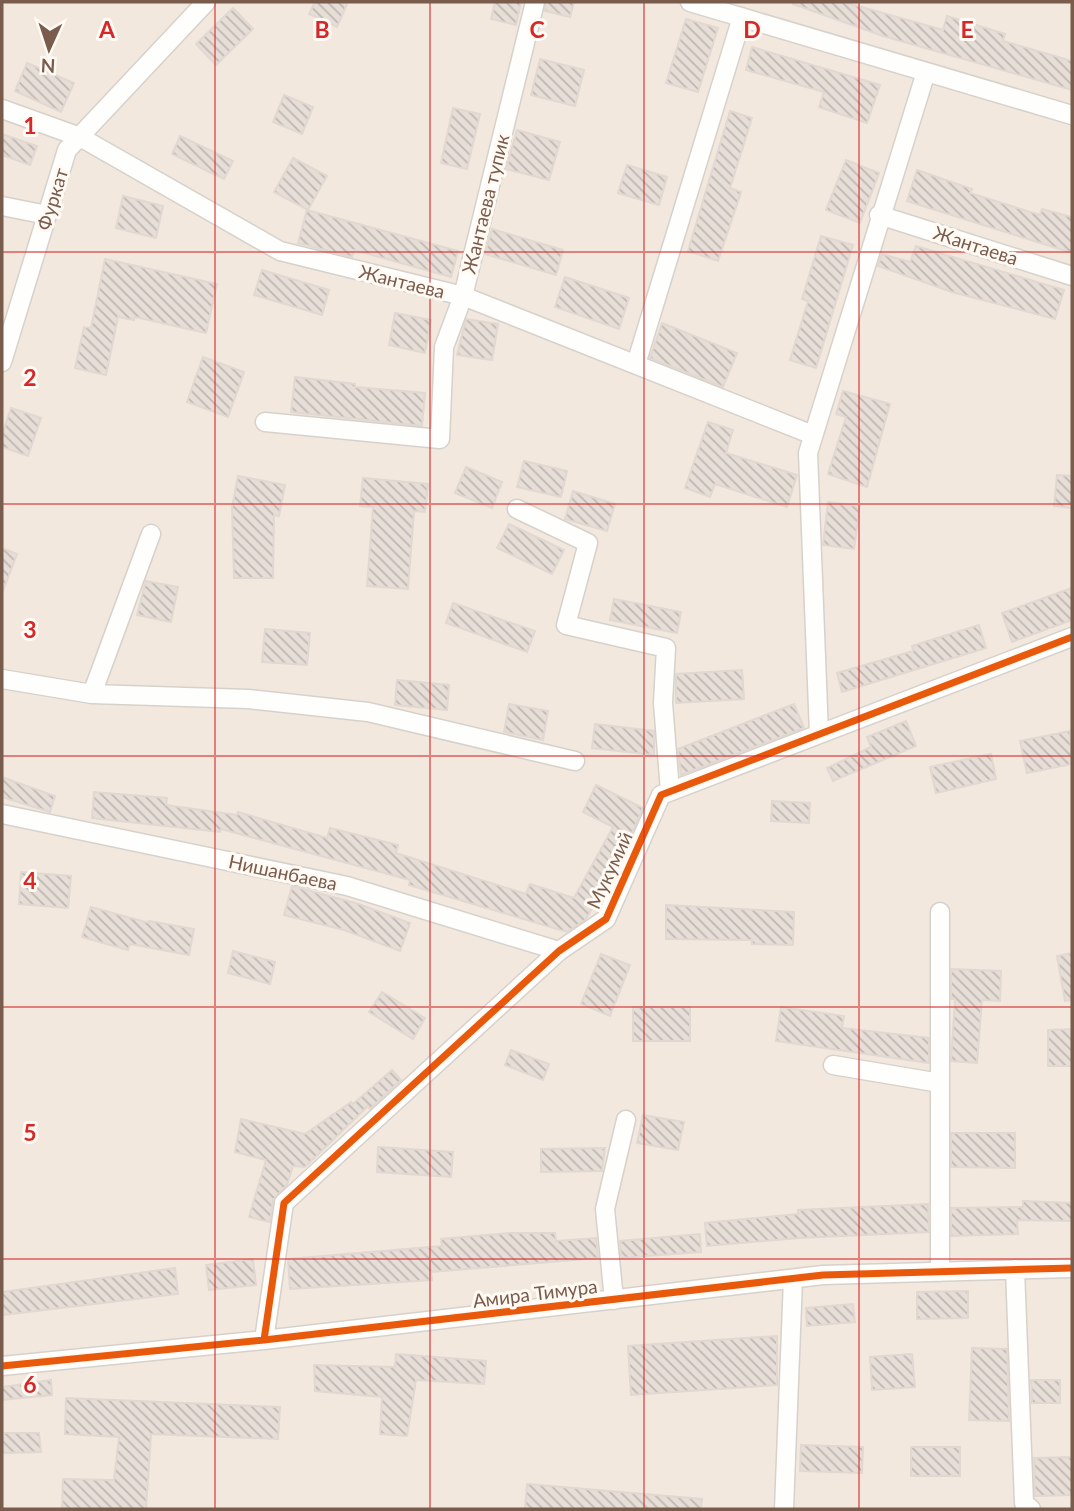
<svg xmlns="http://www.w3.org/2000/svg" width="1074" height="1511" font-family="Lato,sans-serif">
	<defs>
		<pattern id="building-back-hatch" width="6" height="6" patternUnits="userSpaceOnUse" patternTransform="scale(1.75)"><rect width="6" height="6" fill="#e6ded7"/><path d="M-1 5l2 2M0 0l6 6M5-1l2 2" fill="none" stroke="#bfb7b1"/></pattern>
	</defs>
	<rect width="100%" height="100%" fill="#f9f5f0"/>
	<path fill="#f2e8de" d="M2,2H1072V1509H2Z"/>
	<path fill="url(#building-back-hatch)" stroke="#e2d8d2" stroke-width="2" d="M315,2H348L337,27L309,14Z
		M495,2H521L516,25L491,19Z
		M546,2H574L570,17L545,11Z
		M793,2H844L943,30L947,16L1005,34L1003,41L1072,61V90L883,36L793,4Z
		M233,8L253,29L216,65L196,44Z
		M686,19L718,28L698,92L666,83Z
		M752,47L880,85L867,123L819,107L824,92L746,70Z
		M540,59L584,70L575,106L531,95Z
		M27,63L74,83L61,112L15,91Z
		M284,95L313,107L302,134L273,122Z
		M453,108L480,114L467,169L441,163Z
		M730,111L752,118L730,188L741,192L718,261L688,251Z
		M517,130L560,142L549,180L506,169Z
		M2,134L37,146L30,165L2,155Z
		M180,136L233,161L224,179L172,154Z
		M293,158L327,176L308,210L274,192Z
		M846,160L879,173L860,223L826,210Z
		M627,165L667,177L659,205L618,193Z
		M917,170L972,189L970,193L1040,215L1042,209L1072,217V253L907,201Z
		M123,196L163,206L156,238L116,228Z
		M307,210L458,251L451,277L354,250L352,257L298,243Z
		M492,229L563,250L556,275L485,254Z
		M821,236L853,245L816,368L790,360L808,301L802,299Z
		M916,246L1064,290L1055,319L952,292L878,266L882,254L910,262Z
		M105,259L217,284L206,333L135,317L134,320L118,317L106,375L75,368L84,327L91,328Z
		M262,270L329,290L322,315L254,295Z
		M565,277L629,298L619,329L555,307Z
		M395,313L431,320L425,353L389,345Z
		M466,319L498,324L492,360L457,355Z
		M662,323L737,353L723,387L650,358Z
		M203,357L244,372L228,417L187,402Z
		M295,377L355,384V387L425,393L422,426L291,412Z
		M843,391L890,404L867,487L828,474L846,417L836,414Z
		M11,408L41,418L28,456L2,447V435Z
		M708,422L733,430L726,453L797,475L787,507L715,484L710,497L685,488Z
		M524,461L567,471L561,497L517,487Z
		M466,467L502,482L492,508L455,493Z
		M1057,475L1072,476V508L1054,506Z
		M238,476L285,485L279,516L274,515L273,578H234L232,507Z
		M363,478L428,484L425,512L414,511L408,589L367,586L373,507L360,506Z
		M573,491L615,504L607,531L565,519Z
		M828,502L860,506L854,549L823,545Z
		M509,524L564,550L552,574L497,548Z
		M2,548L17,554L3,591L2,590Z
		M146,581L178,587L171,622L137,615Z
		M1072,588V620L1012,642L1002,613Z
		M614,599L681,612L677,633L610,620Z
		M453,603L535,631L527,652L446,623Z
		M979,625L986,648L842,692L837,673L913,651L912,646Z
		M265,629L310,633L307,665L262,662Z
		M742,670L744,699L676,703V674Z
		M397,680L449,685L447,710L395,705Z
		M509,704L548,711L543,740L504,732Z
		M794,704L804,728L681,775L678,749Z
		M906,721L916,746L833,781L827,768L871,747L867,737Z
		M595,724L654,731V755L592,748Z
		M1070,731L1072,764L1027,773L1020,741Z
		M991,754L996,779L936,793L930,767Z
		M2,777L55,796L50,812L2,797Z
		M596,785L643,808L614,873L585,920L567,932L409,885L410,880L221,829L220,832L92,818L94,792L167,798L166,805L237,815L238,812L327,838L330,828L398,845L396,853L526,894L530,884L574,898L613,827L583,812Z
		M772,801L810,803L809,823L771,821Z
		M21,872L71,876L68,908L19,904Z
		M292,886L359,904L410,923L400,951L344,930L284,915Z
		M666,905L794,912L793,945L752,944V940L666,939Z
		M91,907L149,923V921L194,929L189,955L130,944L128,950L82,937Z
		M233,951L275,962L270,984L228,973Z
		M1072,953V1000L1065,1001L1057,956Z
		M601,954L630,965L610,1016L581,1004Z
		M951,969L1001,971L1000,1001L982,1000L977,1063L951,1061L955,999H951Z
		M382,992L425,1018L413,1039L369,1012Z
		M633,1007H690V1041H633Z
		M781,1007L844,1016L842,1028L929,1038V1063L776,1041Z
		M1072,1029V1066H1048V1030Z
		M511,1050L549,1064L543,1080L505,1065Z
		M392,1070L401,1080L370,1109L368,1106L305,1167L293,1166L287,1185L273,1200L270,1222L249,1217L266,1160L235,1152L241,1119L305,1134L351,1102L353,1104Z
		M643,1115L684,1122L678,1150L637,1143Z
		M951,1133H1015V1168L951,1167Z
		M378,1147L453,1152L451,1177L377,1172Z
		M605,1148L602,1171L541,1172V1149Z
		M1023,1201L1072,1203V1221L1017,1220L1018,1234L951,1236V1208L1023,1207Z
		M928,1204L929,1232L799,1238L707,1246L705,1223L798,1214V1210Z
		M511,1233H555L556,1241L596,1238L598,1258L431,1272L432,1280L290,1289L288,1259L442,1246L441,1239Z
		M700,1234L701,1252L621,1258L620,1241Z
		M253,1259L256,1285L209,1290L206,1265Z
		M175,1268L178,1294L2,1315V1292Z
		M968,1291V1318L917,1319V1292Z
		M853,1304L855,1322L807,1326L806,1308Z
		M777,1336V1385L631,1395L628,1346Z
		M972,1348L1007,1349L1009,1421L969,1420Z
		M396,1354L486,1361L484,1384L416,1380L407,1436L380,1434L382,1397L315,1391L314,1365L395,1367Z
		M912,1354L915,1387L872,1390L870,1357Z
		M51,1380L52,1395L2,1400V1387Z
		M1031,1380H1060V1403H1032Z
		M66,1398L280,1407L278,1439L151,1434L146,1509H62L63,1479L114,1480L119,1437L65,1434Z
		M2,1433H39L41,1452L2,1453Z
		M801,1445L863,1447L862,1473L800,1471Z
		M911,1447H960V1476H911Z
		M1072,1457V1495L1035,1496L1034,1458Z
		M527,1484L702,1499L701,1509H525Z"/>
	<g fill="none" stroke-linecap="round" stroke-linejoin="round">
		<g stroke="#d7d1cb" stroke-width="21">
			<path id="minor" d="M690,2L1072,115
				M2,109L80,137L280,251L463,296L813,435
				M2,206L47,215
				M879,215L1072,276
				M2,362L67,150L206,2
				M636,364L742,17
				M265,422L440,439L444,347L463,296L535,2
				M517,509L588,543L566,625L666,648L663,703L670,791
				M2,679L92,694L151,534
				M92,694L248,699L368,712L575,761
				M819,734L808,453L926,72
				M2,814L347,886L559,951
				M833,1065L940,1083
				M1015,1269L1024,1503L1031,1509
				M940,1272V912
				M614,1300L605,1209L626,1120
				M264,1340L284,1203L559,951L606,919L661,795L1072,637
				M2,1366L264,1340L823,1275L1072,1268
				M784,1509L793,1279"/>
		</g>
		<use href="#minor" stroke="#fefefd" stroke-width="18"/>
		<g stroke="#fffaf3" stroke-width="11">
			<path id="cycleway" d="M264,1340L284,1203L559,951L606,919L661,795L1072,637
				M2,1366L264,1340L823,1275L1072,1268"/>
		</g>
		<use href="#cycleway" stroke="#e8590c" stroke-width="7"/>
	</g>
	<path fill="none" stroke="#d62828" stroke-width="2" stroke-opacity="0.55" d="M215,2V1509M430,2V1509M644,2V1509M859,2V1509M2,252H1072M2,504H1072M2,756H1072M2,1007H1072M2,1259H1072"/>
	<g text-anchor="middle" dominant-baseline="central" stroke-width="6" stroke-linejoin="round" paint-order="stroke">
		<g font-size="19" fill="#7a5c4d" stroke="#fffaf3">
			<text transform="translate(52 199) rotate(-73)">Фуркат</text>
			<text transform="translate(485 204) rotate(-76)">Жантаева тупик</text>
			<text transform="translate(976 245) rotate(18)">Жантаева</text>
			<text transform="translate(402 281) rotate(14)">Жантаева</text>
			<text transform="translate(609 870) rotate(-65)">Мукумий</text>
			<text transform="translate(283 872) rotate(12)">Нишанбаева</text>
			<text transform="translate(535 1293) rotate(-7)">Амира Тимура</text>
		</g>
	</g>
	<g font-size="23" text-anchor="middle" font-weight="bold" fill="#d62828" stroke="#fffaf3" stroke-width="6" stroke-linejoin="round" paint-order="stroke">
		<text x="107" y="38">A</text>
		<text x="322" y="38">B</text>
		<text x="537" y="38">C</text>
		<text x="752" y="38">D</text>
		<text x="967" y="38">E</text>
		<text x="30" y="134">1</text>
		<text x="30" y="386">2</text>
		<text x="30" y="638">3</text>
		<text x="30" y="889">4</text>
		<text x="30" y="1141">5</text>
		<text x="30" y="1393">6</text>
	</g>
	<rect width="1074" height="1511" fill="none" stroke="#7a5c4d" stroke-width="7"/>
	<g transform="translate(49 49) rotate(183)" stroke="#fffaf3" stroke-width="5" paint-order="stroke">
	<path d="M0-5L12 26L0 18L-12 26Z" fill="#7a5c4d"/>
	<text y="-10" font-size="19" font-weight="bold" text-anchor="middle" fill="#7a5c4d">N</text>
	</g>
</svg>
